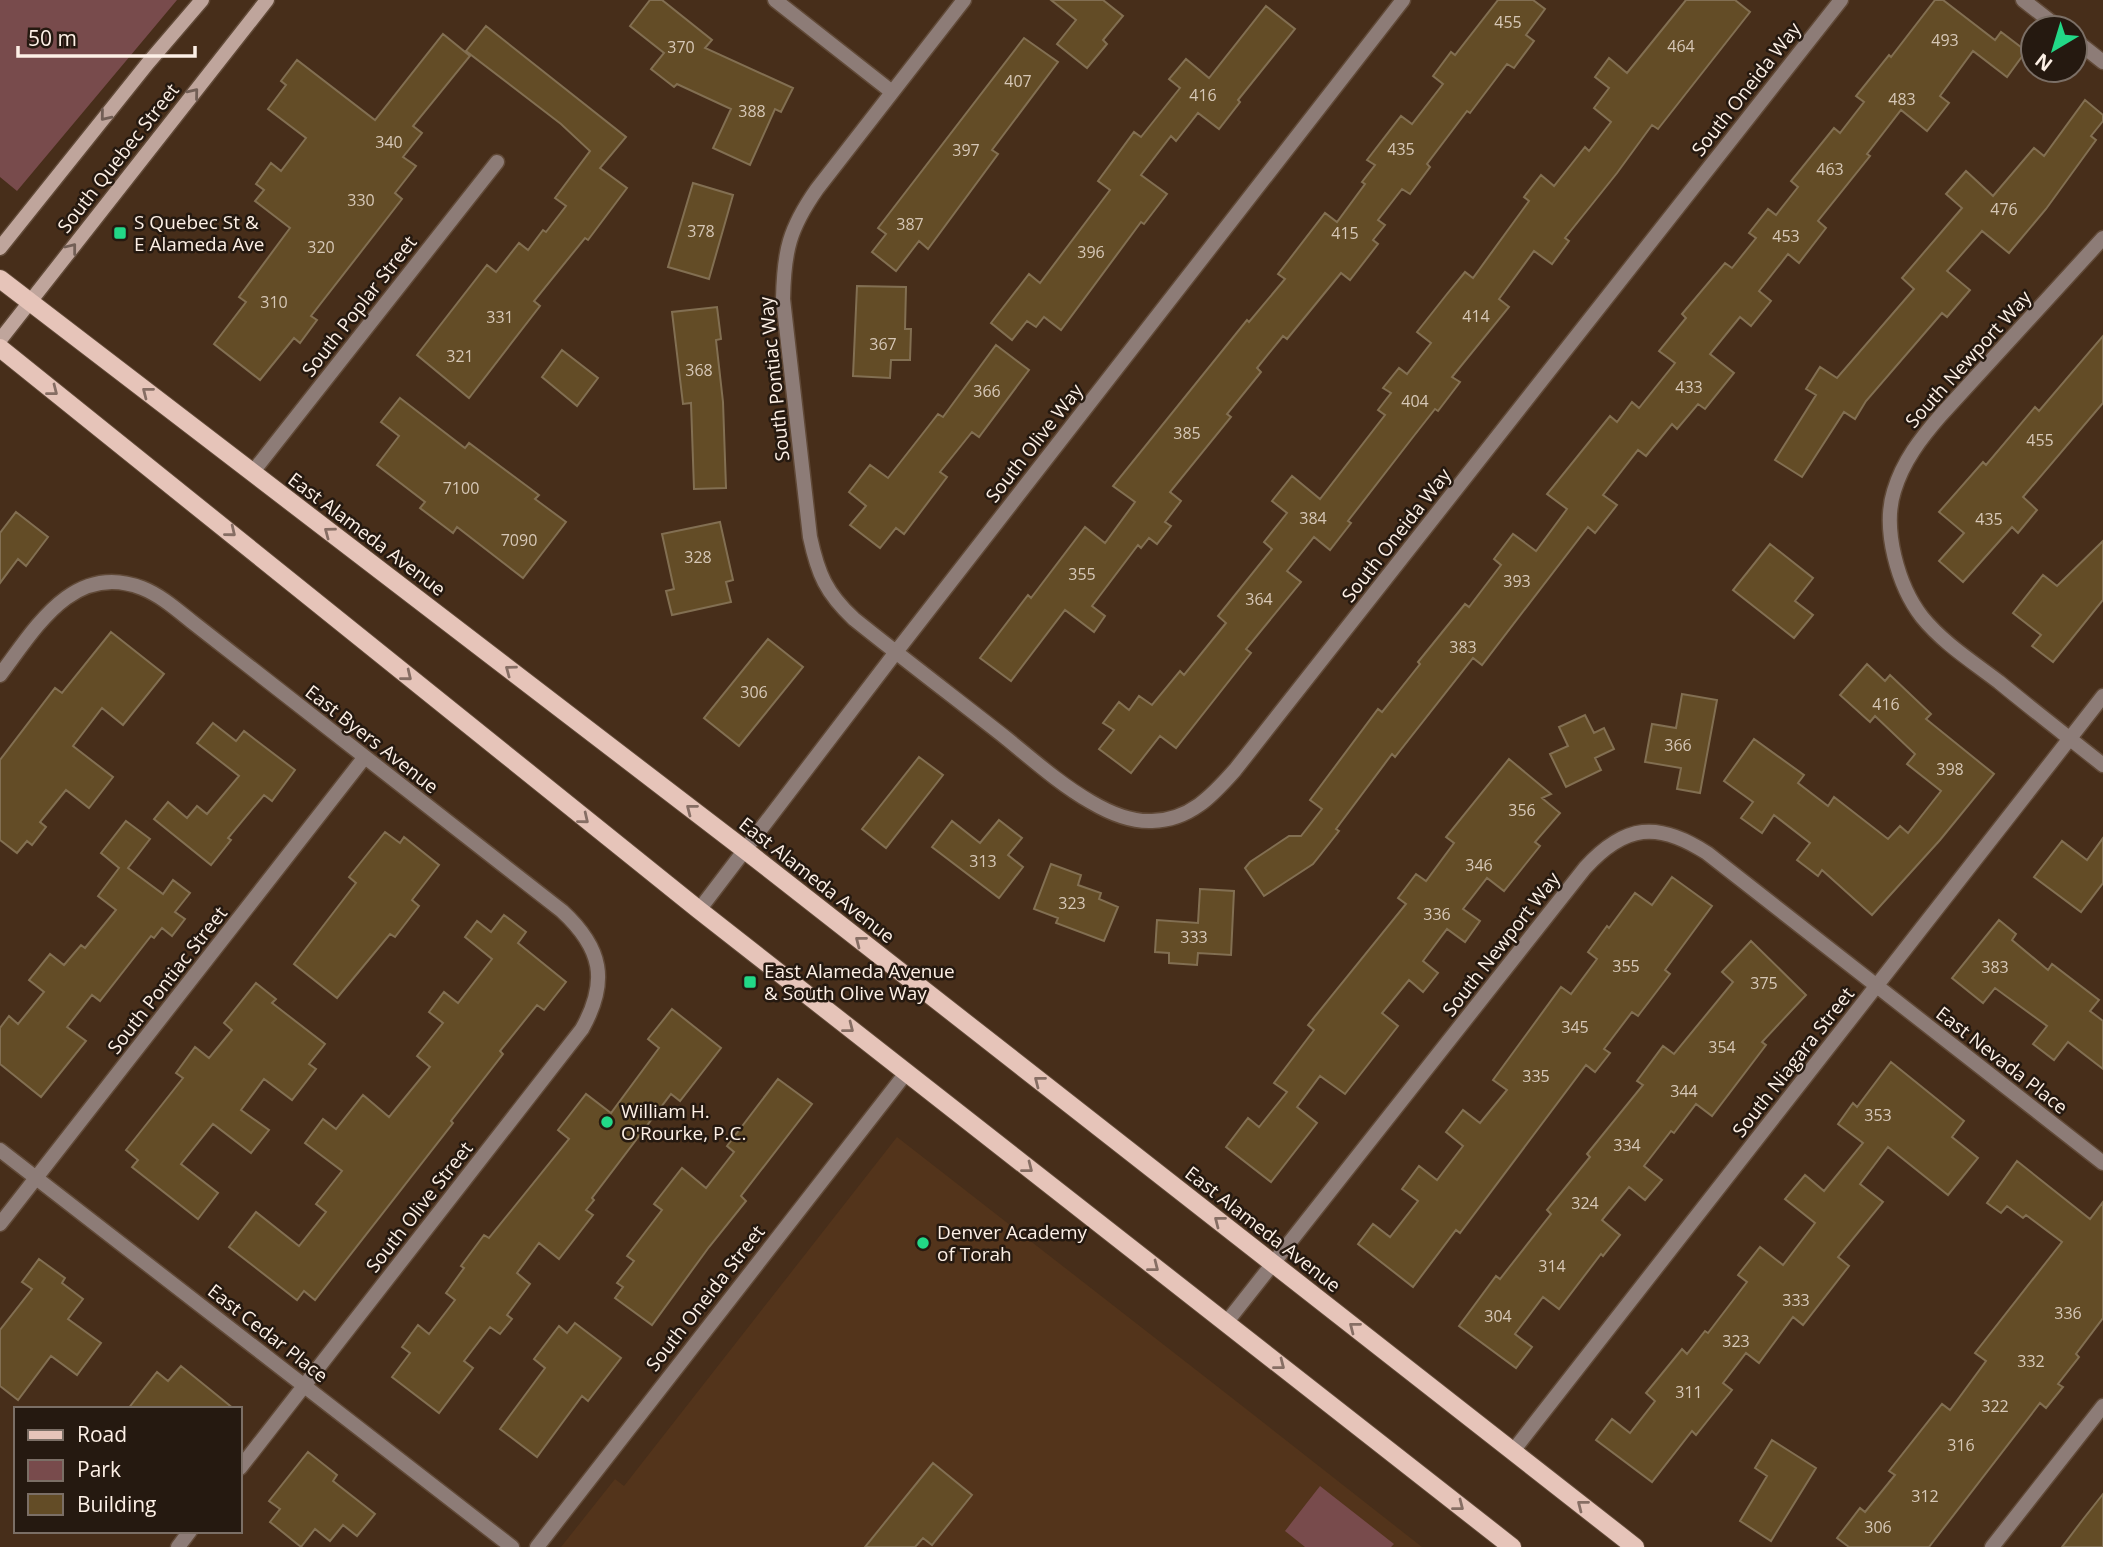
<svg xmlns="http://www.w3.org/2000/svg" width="2103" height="1547" font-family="'Open Sans',sans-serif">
	<rect width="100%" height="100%" fill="#472e1a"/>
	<path fill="#53341b" d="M897,1137L1218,1387L1422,1547H561L615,1479L624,1486Z"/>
	<path fill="#784b4c" d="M0,0H177L17,191L0,177Z
		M1320,1486L1394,1544L1391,1547H1305L1285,1531Z"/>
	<path fill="#634c26" stroke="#826f52" stroke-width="2" d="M650,0H662L712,40L705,48L793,88L781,112L775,109L750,165L713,148L731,109L677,84L674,87L651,69L664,53L630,26Z
		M1051,0H1103L1123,16L1103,40L1107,44L1087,68L1057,44L1076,20Z
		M1498,0H1533L1545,9L1526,35L1534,41L1514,68L1507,64L1470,113L1467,111L1427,164L1430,167L1410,194L1402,189L1378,220L1385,225L1373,240L1378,244L1350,280L1341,273L1287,339L1283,336L1257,368L1261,372L1227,414L1231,417L1170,492L1181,501L1165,522L1171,526L1157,544L1149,538L1141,548L1138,545L1092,606L1105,616L1094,632L1065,610L1011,681L980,658L1028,595L1031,598L1085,527L1105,543L1135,502L1113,486L1247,320L1249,322L1285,279L1278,274L1325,213L1337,222L1365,184L1362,182L1375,165L1367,160L1401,116L1412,124L1443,84L1433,76L1451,52L1455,55Z
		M1686,0H1735L1750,12L1658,129L1652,125L1617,173L1565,238L1569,241L1552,264L1534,251L1499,299L1509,307L1452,377L1460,382L1438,411L1435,409L1413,437L1348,521L1351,523L1330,550L1314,537L1287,571L1301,582L1246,649L1251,653L1176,748L1160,736L1131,773L1099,749L1114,730L1103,723L1119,702L1129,710L1139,696L1152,705L1180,671L1184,675L1226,623L1218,616L1272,549L1264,542L1287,513L1272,501L1292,476L1320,499L1385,415L1378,410L1391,393L1383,388L1399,368L1407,374L1431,343L1417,332L1447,294L1465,272L1473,278L1529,201L1524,197L1541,175L1554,186L1585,147L1589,151L1611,122L1594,108L1609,88L1595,77L1609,58L1627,73Z
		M1935,0H1943L1995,40L2001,32L2026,51L2007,77L1973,51L1940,96L1949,103L1927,131L1901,110L1867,154L1870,156L1818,221L1826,228L1799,263L1788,254L1759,291L1771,301L1751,326L1740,317L1710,354L1734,373L1705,409L1698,404L1677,429L1672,424L1646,456L1638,450L1603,495L1617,505L1595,533L1588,527L1482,665L1473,658L1395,757L1392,754L1336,829L1339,831L1313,864L1264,896L1245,868L1250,862L1289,836H1301L1322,809L1310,800L1378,709L1382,712L1420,664L1418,662L1465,604L1469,607L1501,565L1494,559L1513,534L1536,551L1567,509L1547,494L1610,416L1617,422L1632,402L1639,408L1675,363L1659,351L1686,318L1682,314L1725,263L1732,268L1756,238L1749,233L1768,209L1776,215L1798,187L1791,181L1834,128L1840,133L1864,102L1856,96L1889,55L1891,57Z
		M1266,6L1295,29L1238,100L1240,102L1219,129L1198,113L1176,141L1171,136L1141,175L1167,194L1144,224L1141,222L1061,330L1044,317L1036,327L1027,321L1012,340L991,323L1029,274L1040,283L1110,190L1098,181L1134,132L1141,137L1180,88L1169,79L1186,59L1209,78Z
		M486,26L626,137L600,168L627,188L588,240L585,238L534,301L540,306L469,398L417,355L487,265L496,272L519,243L528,250L543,230L546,232L566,206L555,198L590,151L561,124L466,51Z
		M443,34L470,56L413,126L422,133L403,157L416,166L395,193L402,199L311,316L317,320L300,343L294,338L260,380L214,344L246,302L239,297L290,228L255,201L264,190L256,184L271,163L281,171L306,138L268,109L286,85L281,81L297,60L375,120Z
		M1024,38L1058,62L992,150L998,154L928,249L919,241L896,271L872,252L886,234L878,228Z
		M2085,100L2103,115V121L2091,136L2096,140L2046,209L2009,253L1982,231L1947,271L1970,290L1947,317L1942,313L1866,401L1855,419L1844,412L1802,477L1775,460L1816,395L1806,389L1820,367L1837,378L1914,289L1902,278L1962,208L1946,194L1966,171L1993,196L2034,148L2044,156Z
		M693,183L733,195L709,279L668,267Z
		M857,286L906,287L905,329H911L910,360H891L890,378L853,376Z
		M717,307L721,339L716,340L723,402L726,488L694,489L691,403L683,404L672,312Z
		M2103,336V403L2023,497L2037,510L2018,533L2012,527L1963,582L1939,561L1964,533L1939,512L1983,462L1986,465L2035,407L2039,411Z
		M996,345L1029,370L979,437L972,432L940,472L947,477L904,534L896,528L880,548L850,525L866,506L849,492L870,465L888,478L938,414L943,417Z
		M562,350L598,378L577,406L542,377Z
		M400,398L465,448L469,443L539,495L535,499L566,522L523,578L457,527L453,533L420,508L425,502L377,465L399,436L381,422Z
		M16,512L48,537L26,566L18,559L0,583V533Z
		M720,522L733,580L726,582L731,602L672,615L666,591L674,589L662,534Z
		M2103,541V600L2053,662L2032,646L2041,635L2013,613L2043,575L2057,586Z
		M1770,544L1813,578L1795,601L1813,615L1794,638L1733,590Z
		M111,632L164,674L123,725L102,708L73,746L113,777L89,808L66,790L40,822L46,827L32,845L27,841L17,853L0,840V760L55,688L62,693Z
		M768,639L803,667L739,746L704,718Z
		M1867,664L1885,681L1890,675L1931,714L1926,719L1994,774L1940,840L1872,915L1822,870L1818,876L1797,860L1810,843L1774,815L1762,833L1741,818L1753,802L1724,781L1754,739L1804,775L1798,783L1828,806L1834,797L1888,839L1900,826L1908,833L1941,791L1907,764L1915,754L1875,716L1870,722L1840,695Z
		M1682,694L1717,700L1700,793L1677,789L1681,768L1645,762L1652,724L1676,728Z
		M1585,715L1594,733L1604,728L1614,749L1595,758L1601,770L1566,787L1550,754L1568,746L1559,727Z
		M213,723L236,741L244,731L295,770L272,801L264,795L228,838L231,840L211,865L154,819L168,802L187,818L197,806L207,814L239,776L197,743Z
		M919,757L943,775L886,848L862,829Z
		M1509,759L1551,794L1542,798L1560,813L1535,842L1540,846L1504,891L1487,878L1463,909L1480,921L1465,942L1447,929L1423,961L1438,973L1423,992L1409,980L1382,1013L1398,1026L1345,1094L1320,1076L1297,1107L1317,1123L1271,1182L1226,1147L1248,1118L1259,1127L1287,1092L1274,1083L1314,1030L1308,1025L1406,904L1398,898L1416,874L1426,881L1454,843L1446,837Z
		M999,820L1022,838L1008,855L1023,867L999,898L932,847L952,821L980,843Z
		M126,821L150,839L128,868L163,894L173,880L190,893L175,912L185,919L172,936L162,928L154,938L151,936L100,1001L92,995L67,1027L86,1041L41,1097L0,1064V1028L9,1016L18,1024L44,992L29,980L50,954L64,965L81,945L85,948L116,910L98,896L119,868L101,853Z
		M385,832L400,843L404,837L439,865L412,900L419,906L395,937L390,934L337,998L294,964L356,883L349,877Z
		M2103,838V883L2081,912L2034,877L2062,841L2087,860Z
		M1051,864L1081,875L1078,885L1101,893L1099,899L1118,907L1104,941L1056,923L1058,918L1034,909Z
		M1672,877L1712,906L1665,970L1670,974L1638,1016L1632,1012L1604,1049L1610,1053L1595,1072L1586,1065L1460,1233L1456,1230L1413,1287L1358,1244L1373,1224L1390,1237L1418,1201L1402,1189L1419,1166L1437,1180L1463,1146L1446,1132L1463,1110L1480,1123L1507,1090L1493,1080L1561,987L1571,994L1597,959L1588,952L1607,926L1609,928L1635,893L1652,905Z
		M1200,889L1234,891L1231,955L1198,953L1197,965L1169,963V953L1155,952L1157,920L1198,923Z
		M504,915L526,932L518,943L566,982L544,1010L537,1005L500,1051L503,1054L451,1121L453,1123L315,1300L304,1291L297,1300L229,1247L256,1212L299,1246L326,1212L316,1204L342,1171L305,1143L323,1119L336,1129L363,1095L389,1117L430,1067L417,1056L443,1023L429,1012L444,992L458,1003L492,959L465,937L477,921L491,932Z
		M1999,920L2016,934L2012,940L2048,970L2052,964L2099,1000L2090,1011L2103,1021V1069L2068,1042L2054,1060L2033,1044L2047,1026L1995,988L1983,1003L1952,978Z
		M1751,941L1806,995L1762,1042L1766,1045L1712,1116L1696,1104L1674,1133L1671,1131L1644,1166L1662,1180L1645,1200L1629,1187L1602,1220L1620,1235L1603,1256L1601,1254L1559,1309L1543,1297L1515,1334L1532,1347L1516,1368L1459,1326L1496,1276L1500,1279L1551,1214L1547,1210L1590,1157L1587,1154L1643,1085L1637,1081L1663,1046L1674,1054L1733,982L1722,972Z
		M256,983L276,999L272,1003L325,1044L309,1064L316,1069L292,1100L264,1079L241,1110L269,1130L251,1153L213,1124L181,1164L218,1193L198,1219L132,1167L138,1160L126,1150L183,1078L176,1073L195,1047L209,1058L232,1030L224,1023Z
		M672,1009L721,1048L680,1101L671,1094L592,1198L594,1200L586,1210L593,1215L559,1259L539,1243L517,1273L530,1284L507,1315L512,1319L500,1334L490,1327L464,1361L473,1368L439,1413L392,1377L410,1353L402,1347L418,1325L429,1334L455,1300L446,1293L464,1268L461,1266L484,1235L489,1238L569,1139L558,1130L586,1094L611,1113L659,1048L648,1039Z
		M1891,1062L1964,1121L1952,1137L1978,1158L1948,1195L1888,1147L1860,1184L1883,1202L1838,1257L1849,1266L1803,1325L1793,1317L1759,1363L1746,1353L1723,1383L1732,1390L1696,1435L1692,1431L1652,1482L1596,1440L1612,1419L1630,1433L1655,1401L1646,1393L1682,1349L1687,1354L1705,1331L1708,1333L1747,1282L1738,1275L1760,1247L1783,1265L1815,1223L1785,1199L1805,1175L1824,1191L1863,1143L1838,1124L1853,1103L1857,1107Z
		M778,1079L812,1104L741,1196L746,1201L709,1247L652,1325L615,1298L623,1287L617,1283L634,1261L627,1256L662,1210L654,1204L682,1168L706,1188L734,1152L727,1146Z
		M2017,1161L2090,1219L2103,1202V1318L2076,1354L2079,1357L2058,1384L2063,1387L2046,1408L2040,1403L1929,1547H1849L1837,1538L1860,1508L1865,1512L1895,1475L1889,1471L1942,1404L1950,1410L1986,1361L1975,1353L2062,1242L2026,1215L2023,1218L2007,1206L2001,1213L1987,1203Z
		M39,1259L65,1278L62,1283L83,1299L68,1319L101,1343L77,1375L51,1356L18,1400L0,1386V1330L32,1289L22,1282Z
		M575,1323L621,1358L588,1401L582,1396L537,1457L500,1429L545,1368L534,1359L559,1326L567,1333Z
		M181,1366L234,1409H128L157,1372L168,1381Z
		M1772,1440L1816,1468L1771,1541L1740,1521L1767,1476L1755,1468Z
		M308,1452L337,1475L333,1481L375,1514L357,1536L343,1525L330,1541L315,1529L301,1547L270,1522L280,1509L269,1501Z
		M933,1463L972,1495L932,1545L923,1538L915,1547H865Z
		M2103,1494V1547H2062L2084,1518Z"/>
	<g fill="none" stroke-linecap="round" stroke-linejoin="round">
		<g stroke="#604937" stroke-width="17">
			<path id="minor" d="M775,0L892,92
				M964,0L817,189C789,229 784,251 783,299L810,537C818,574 826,593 854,619C904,659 955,698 1006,738C1033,760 1061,785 1091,802C1108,812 1131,822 1152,821C1190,820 1212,796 1235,770L1841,0
				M2103,238L1941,415C1921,438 1903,461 1894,491C1882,529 1898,586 1922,617C1943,643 1973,662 1999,682C2033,710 2068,737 2103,765
				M252,473L497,162
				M0,675C35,629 73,561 142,588C160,595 176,609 191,621L562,911C602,948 609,981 582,1029L240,1468
				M699,910L896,652L1403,0
				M0,1150L512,1547
				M0,1224L364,758
				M1226,1323L1585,868C1625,824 1658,821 1707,853L2103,1163
				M1513,1451L2103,696
				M178,1547L190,1531
				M537,1547L906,1073
				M1992,1547L2103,1406"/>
		</g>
		<g stroke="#604937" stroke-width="17">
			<path id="tertiary" d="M2023,0L2059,28
				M2075,40L2103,62"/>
		</g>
		<g stroke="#604937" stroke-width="17">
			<path id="secondary" d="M0,248L148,63L202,0
				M0,340L267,0"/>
		</g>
		<g stroke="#604937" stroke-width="20">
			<path id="primary" d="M0,279L745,850L1635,1547
				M0,348L699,910L1512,1547"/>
		</g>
		<use href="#minor" stroke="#8d7c77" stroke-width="14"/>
		<use href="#tertiary" stroke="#8d7c77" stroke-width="14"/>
		<use href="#secondary" stroke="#bfa59c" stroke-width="14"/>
		<use href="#primary" stroke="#e6c4b9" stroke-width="18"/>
	</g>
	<defs><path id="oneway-chevron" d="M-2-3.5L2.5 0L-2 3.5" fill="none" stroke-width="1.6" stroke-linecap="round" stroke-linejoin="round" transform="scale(1.75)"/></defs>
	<g stroke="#725f56">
		<use href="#oneway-chevron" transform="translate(194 93) rotate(-51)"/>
		<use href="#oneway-chevron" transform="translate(105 116) rotate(129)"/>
		<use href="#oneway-chevron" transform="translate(72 248) rotate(-52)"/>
	</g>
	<g stroke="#866e64">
		<use href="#oneway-chevron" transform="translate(53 391) rotate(38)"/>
		<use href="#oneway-chevron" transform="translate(147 392) rotate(-142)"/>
		<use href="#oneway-chevron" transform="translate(231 532) rotate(39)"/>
		<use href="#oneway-chevron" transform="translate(329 532) rotate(-143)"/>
		<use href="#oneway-chevron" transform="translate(510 670) rotate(-143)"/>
		<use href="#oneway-chevron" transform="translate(407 676) rotate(39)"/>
		<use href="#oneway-chevron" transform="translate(691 809) rotate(-142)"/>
		<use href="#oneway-chevron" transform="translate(584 819) rotate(39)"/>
		<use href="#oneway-chevron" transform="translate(860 941) rotate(-142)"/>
		<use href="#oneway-chevron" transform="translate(849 1028) rotate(38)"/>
		<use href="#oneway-chevron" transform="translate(1039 1081) rotate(-142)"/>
		<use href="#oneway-chevron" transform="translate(1028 1168) rotate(38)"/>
		<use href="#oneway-chevron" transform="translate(1219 1221) rotate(-142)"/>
		<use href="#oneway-chevron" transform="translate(1154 1267) rotate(38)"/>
		<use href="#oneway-chevron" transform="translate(1354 1327) rotate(-142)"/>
		<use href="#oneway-chevron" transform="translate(1280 1365) rotate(38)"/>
		<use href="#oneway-chevron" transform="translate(1582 1505) rotate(-142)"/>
		<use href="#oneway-chevron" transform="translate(1459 1506) rotate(38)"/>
	</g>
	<g fill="#22d887" stroke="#251910" stroke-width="2.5">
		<rect x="113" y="226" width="14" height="14" rx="3.5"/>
		<rect x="743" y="975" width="14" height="14" rx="3.5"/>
		<circle cx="607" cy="1122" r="7"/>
		<circle cx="923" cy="1243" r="7"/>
	</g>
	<g text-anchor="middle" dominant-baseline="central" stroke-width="5" stroke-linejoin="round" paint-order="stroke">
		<g font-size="16" fill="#d6c7b6">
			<text x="1508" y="22">455</text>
			<text x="1945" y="40">493</text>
			<text x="1681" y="46">464</text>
			<text x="681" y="47">370</text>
			<text x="1018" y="81">407</text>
			<text x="1203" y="95">416</text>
			<text x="1902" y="99">483</text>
			<text x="752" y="111">388</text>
			<text x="389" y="142">340</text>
			<text x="1401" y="149">435</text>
			<text x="966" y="150">397</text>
			<text x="1830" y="169">463</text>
			<text x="361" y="200">330</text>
			<text x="2004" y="209">476</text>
			<text x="910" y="224">387</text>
			<text x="701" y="231">378</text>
			<text x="1345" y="233">415</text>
			<text x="1786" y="236">453</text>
			<text x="321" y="247">320</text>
			<text x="1091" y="252">396</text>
			<text x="274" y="302">310</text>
			<text x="1476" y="316">414</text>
			<text x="500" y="317">331</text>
			<text x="883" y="344">367</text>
			<text x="460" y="356">321</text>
			<text x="699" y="370">368</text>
			<text x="1689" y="387">433</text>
			<text x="987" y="391">366</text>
			<text x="1415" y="401">404</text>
			<text x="1187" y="433">385</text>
			<text x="2040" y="440">455</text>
			<text x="461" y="488">7100</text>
			<text x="1313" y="518">384</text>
			<text x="1989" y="519">435</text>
			<text x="519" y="540">7090</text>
			<text x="698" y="557">328</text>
			<text x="1082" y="574">355</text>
			<text x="1517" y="581">393</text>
			<text x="1259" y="599">364</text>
			<text x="1463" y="647">383</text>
			<text x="754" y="692">306</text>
			<text x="1886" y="704">416</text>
			<text x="1678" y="745">366</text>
			<text x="1950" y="769">398</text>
			<text x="1522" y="810">356</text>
			<text x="983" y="861">313</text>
			<text x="1479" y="865">346</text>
			<text x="1072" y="903">323</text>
			<text x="1437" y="914">336</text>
			<text x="1194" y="937">333</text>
			<text x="1626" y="966">355</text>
			<text x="1995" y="967">383</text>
			<text x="1764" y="983">375</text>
			<text x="1575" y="1027">345</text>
			<text x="1722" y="1047">354</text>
			<text x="1536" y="1076">335</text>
			<text x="1684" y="1091">344</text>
			<text x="1878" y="1115">353</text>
			<text x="1627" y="1145">334</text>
			<text x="1585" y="1203">324</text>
			<text x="1552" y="1266">314</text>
			<text x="1796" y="1300">333</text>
			<text x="2068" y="1313">336</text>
			<text x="1498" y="1316">304</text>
			<text x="1736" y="1341">323</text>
			<text x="2031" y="1361">332</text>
			<text x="1689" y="1392">311</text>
			<text x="1995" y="1406">322</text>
			<text x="1961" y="1445">316</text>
			<text x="1925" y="1496">312</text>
			<text x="1878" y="1527">306</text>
		</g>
		<g font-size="19" fill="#fdf0e6" stroke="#251910">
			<text transform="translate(1746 89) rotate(-52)">South Oneida Way</text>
			<text transform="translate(118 158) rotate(-52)">South Quebec Street</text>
			<text transform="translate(359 306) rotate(-52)">South Poplar Street</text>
			<text transform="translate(1968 359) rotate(-48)">South Newport Way</text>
			<text transform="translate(774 379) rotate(-96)">South Pontiac Way</text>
			<text transform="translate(1034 443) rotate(-52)">South Olive Way</text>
			<text transform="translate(367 534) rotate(37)">East Alameda Avenue</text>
			<text transform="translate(1396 535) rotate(-52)">South Oneida Way</text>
			<text transform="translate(372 739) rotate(38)">East Byers Avenue</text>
			<text transform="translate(817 880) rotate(38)">East Alameda Avenue</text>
			<text transform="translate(1501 944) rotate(-52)">South Newport Way</text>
			<text transform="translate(167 980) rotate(-52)">South Pontiac Street</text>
			<text transform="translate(2002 1060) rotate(38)">East Nevada Place</text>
			<text transform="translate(1793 1062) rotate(-52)">South Niagara Street</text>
			<text transform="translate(419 1207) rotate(-52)">South Olive Street</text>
			<text transform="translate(1263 1229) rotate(38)">East Alameda Avenue</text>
			<text transform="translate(705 1298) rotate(-52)">South Oneida Street</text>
			<text transform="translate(268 1333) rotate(38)">East Cedar Place</text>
		</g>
		<g font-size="19" fill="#fdf0e6" stroke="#251910" text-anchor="start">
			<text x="134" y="222">S Quebec St &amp;<tspan x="134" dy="22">E Alameda Ave</tspan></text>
			<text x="764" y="971">East Alameda Avenue<tspan x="764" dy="22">&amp; South Olive Way</tspan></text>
			<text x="621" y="1111">William H.<tspan x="621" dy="22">O'Rourke, P.C.</tspan></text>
			<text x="937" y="1232">Denver Academy<tspan x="937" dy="22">of Torah</tspan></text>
		</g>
	</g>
	<rect x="14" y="1407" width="228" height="126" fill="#251910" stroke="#7b6f66" stroke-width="2"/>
	<rect x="28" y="1430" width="35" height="10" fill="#e6c4b9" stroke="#7b6f66" stroke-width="2"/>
	<text x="77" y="1442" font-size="21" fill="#fdf0e6">Road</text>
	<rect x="28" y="1460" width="35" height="21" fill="#784b4c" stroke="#7b6f66" stroke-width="2"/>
	<text x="77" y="1477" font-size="21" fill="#fdf0e6">Park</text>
	<rect x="28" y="1494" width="35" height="21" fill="#634c26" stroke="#7b6f66" stroke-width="2"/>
	<text x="77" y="1512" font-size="21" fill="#fdf0e6">Building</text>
	<g transform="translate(2054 49) rotate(218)"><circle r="33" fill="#251910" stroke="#7b6f66" stroke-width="2"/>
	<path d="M0-5L12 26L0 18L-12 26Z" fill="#22d887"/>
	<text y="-10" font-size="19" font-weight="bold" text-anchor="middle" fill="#fdf0e6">N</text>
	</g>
	<path d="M18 46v10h177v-10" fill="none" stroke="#fdf0e6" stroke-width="3.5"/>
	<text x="28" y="46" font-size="21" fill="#fdf0e6" stroke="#251910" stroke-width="5" paint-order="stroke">50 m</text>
</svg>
